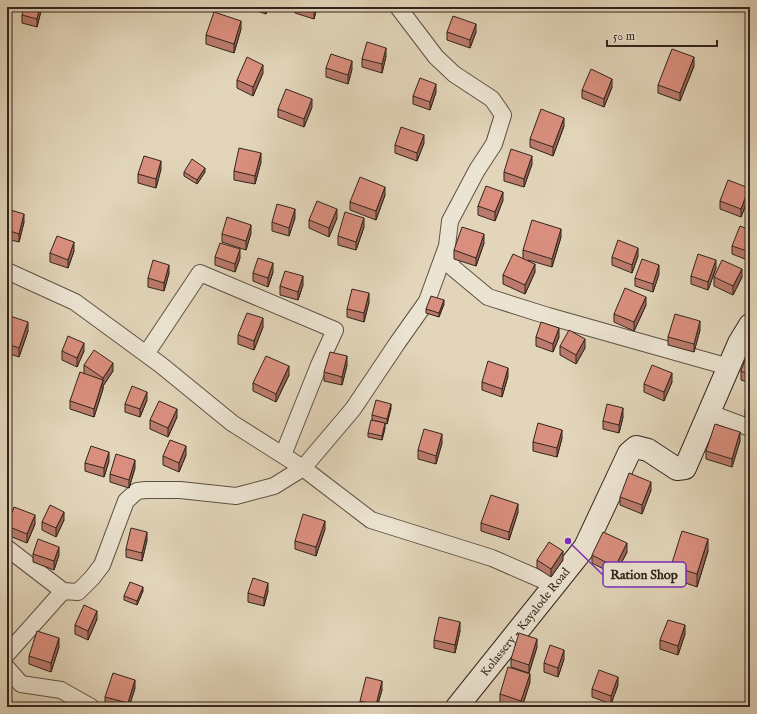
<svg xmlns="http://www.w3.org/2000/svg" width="757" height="714" font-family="'IM FELL English',serif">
	<rect width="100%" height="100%" fill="#e2d5b9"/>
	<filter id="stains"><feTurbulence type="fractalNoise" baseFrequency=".005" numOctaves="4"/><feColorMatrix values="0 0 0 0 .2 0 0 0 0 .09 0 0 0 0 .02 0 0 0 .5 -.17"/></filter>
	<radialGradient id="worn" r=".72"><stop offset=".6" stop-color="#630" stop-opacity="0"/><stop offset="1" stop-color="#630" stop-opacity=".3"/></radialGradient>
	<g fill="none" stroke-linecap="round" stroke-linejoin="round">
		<g stroke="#5f5044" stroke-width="18">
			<path id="street" d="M447,246L452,267L488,297L548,316L729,367
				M7,271L75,302L161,365L232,423L303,468L371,520L492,558L554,585
				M146,354L200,273L335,330L319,365L283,455
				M710,413L750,428
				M7,548L63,591L78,592L92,578L102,565L126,501L137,491L146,490H180L236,496L274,486L303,468L353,409L398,342L427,301L447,246L450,221L477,170L494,144L503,115L492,99L454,74L436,57L398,7
				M7,654L63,591
				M7,668L21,684L61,690L91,707"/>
		</g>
		<g stroke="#33241d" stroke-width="24">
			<g id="secondary">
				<path id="s1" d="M457,707L585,547L629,453L636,447L648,450L677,469L685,468L739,343L750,325"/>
			</g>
		</g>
		<use href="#street" stroke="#ece4d2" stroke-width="16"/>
		<use href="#secondary" stroke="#ece4d2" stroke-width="22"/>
	</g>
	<path fill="#bb7b6c" stroke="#33241d" d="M42,7L37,27L22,23V15Z
		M245,7H268L266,14Z
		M295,7H317L314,19L295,13Z
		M523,7H534L533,10Z
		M241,29L234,53L206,44V35Z
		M447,32H476L470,48L447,40Z
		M386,56L382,73L362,67V59Z
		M694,66L680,101L658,93V85Z
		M326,68L352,69L348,84L326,77Z
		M263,73L253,96L237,88V80Z
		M612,87L604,107L582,98V90Z
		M436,92L430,110L413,104V96Z
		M312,107L304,127L278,117V109Z
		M564,126L553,156L530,147V139Z
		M424,143L417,161L395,153V145Z
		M261,162L255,184L234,180V171Z
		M532,164L524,187L504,181V172Z
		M161,169L156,188L138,183V174Z
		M184,172H205L197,184L184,176Z
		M385,195L376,220L350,210V202Z
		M749,197L741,217L720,209V201Z
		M503,200L495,221L478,215V206Z
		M7,209L24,222L19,242L7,239Z
		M295,218L289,236L272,231V222Z
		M337,218L329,237L309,228V220Z
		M364,227L356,250L338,245V236Z
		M750,230V261L732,254V246Z
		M251,233L246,250L222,242V234Z
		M561,237L552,267L528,260L535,272L525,294L503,284V275L523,258V250Z
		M484,243L476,266L454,259V250Z
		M74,251L68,268L50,262V253Z
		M638,256L632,273L612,265V257Z
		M215,257L240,258L235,272L215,265Z
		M716,268L708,290L691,284V276Z
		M273,272L268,287L253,281V273Z
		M169,273L164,291L148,287V278Z
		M659,274L653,292L635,286V278Z
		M714,277H742L733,295L714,286Z
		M303,285L298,300L280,295V286Z
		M369,302L364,322L347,317V309Z
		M444,304L439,317L426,313V309Z
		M646,305L634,331L614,322V314Z
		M7,315L28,331L19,357L7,353Z
		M263,327L254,350L238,344V335Z
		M700,330L694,352L668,345V337Z
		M536,337H559L553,352L536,346Z
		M560,346L585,348L576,364L560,355Z
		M62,351H84L77,367L62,360Z
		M750,351V383L741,380V371Z
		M84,365L113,371L103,386V389L94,417L70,409V401L84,373Z
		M347,365L342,385L324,381V372Z
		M289,375L276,402L253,391V383Z
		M508,376L502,397L482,390V382Z
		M672,382L664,401L644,392V384Z
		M750,396V420L745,418V410Z
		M147,400L140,417L125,412V404Z
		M391,408L387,424L372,420V415Z
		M177,417L168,437L150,429V420Z
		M623,417L619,433L603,429V421Z
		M385,428L382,440L368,437V433Z
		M562,438L557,457L533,451V442Z
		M740,441L732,467L706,459V451Z
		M442,443L436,464L418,459V450Z
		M186,455L179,472L163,465V456Z
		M109,461L104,477L85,471V463Z
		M135,468L129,488L110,482V474Z
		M651,490L642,514L620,505V497Z
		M518,512L509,540L481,531V523Z
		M64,520L56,537L42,530V522Z
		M35,524L27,543L7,535V526Z
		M325,529L316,556L295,549V541Z
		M147,540L142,561L126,557V549Z
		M708,551L697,587L671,578V566Z
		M627,552L615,575L592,563V555Z
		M33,554L59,555L54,570L33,562Z
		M537,560H563L551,577L537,568Z
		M143,591L137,605L124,600V596Z
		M268,591L264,606L248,602V593Z
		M97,619L88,640L75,634V625Z
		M460,631L455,653L434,648V640Z
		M685,634L678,655L660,649V640Z
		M59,647L51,672L29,664V656Z
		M537,647L529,673L511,667V659Z
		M564,659L558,677L544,672V663Z
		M530,682L522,707H514L500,703V694Z
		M618,685L611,704L592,697V689Z
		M135,688L129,707H112L105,705V697Z
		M382,690L377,707H360V701Z"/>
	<path fill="#996458" stroke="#33241d" d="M40,7H42L37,27V19Z
		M266,7H268L266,14Z
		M315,7H317L314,19V10Z
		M241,21V29L234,53V44Z
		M476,24V32L470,48V40Z
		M386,48V56L382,73V64Z
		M694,57V66L680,101V93Z
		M352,61V69L348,84V75Z
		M263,65V73L253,96V87Z
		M612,79V87L604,107V99Z
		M436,84V92L430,110V102Z
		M312,99V107L304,127V119Z
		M564,118V126L553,156V147Z
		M424,135V143L417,161V153Z
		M261,153V162L255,184V176Z
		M532,156V164L524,187V179Z
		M161,161V169L156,188V179Z
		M205,168V172L197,184V180Z
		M385,187V195L376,220V211Z
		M749,188V197L741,217V209Z
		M503,192V200L495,221V212Z
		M295,209V218L289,236V228Z
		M337,209V218L329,237V228Z
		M24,214V222L19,242V234Z
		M364,218V227L356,250V242Z
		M251,225V233L246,250V241Z
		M561,229V237L552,267V259Z
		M484,234V243L476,266V258Z
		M74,242V251L68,268V260Z
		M638,248V256L632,273V265Z
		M240,249V258L235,272V264Z
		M716,260V268L708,290V282Z
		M273,263V272L268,287V278Z
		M535,264V272L525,294V285Z
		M169,265V273L164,291V283Z
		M659,265V274L653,292V284Z
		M742,269V277L733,295V286Z
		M303,276V285L298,300V292Z
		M369,293V302L364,322V313Z
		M646,297V305L634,331V322Z
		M444,300V304L439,317V313Z
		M263,318V327L254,350V341Z
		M700,321V330L694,352V344Z
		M28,322V331L19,357V348Z
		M559,328V337L553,352V344Z
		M585,339V348L576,364V355Z
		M84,343V351L77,367V358Z
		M347,356V365L342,385V377Z
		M113,363V371L103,386V389L94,417V409L103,381V378Z
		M289,366V375L276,402V394Z
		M508,368V376L502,397V389Z
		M672,373V382L664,401V392Z
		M147,392V400L140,417V409Z
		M391,404V408L387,424V419Z
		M623,408V417L619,433V425Z
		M177,409V417L168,437V428Z
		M385,423V428L382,440V436Z
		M562,430V438L557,457V448Z
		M740,432V441L732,467V459Z
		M442,434V443L436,464V456Z
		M186,446V455L179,472V463Z
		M109,452V461L104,477V468Z
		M135,460V468L129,488V480Z
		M651,482V490L642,514V505Z
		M518,504V512L509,540V532Z
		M64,512V520L56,537V528Z
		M35,515V524L27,543V534Z
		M325,521V529L316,556V547Z
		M147,532V540L142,561V553Z
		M708,539V551L697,587V574Z
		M627,543V552L615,575V567Z
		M59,547V555L54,570V561Z
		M563,551V560L551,577V569Z
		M268,583V591L264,606V598Z
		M143,587V591L137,605V601Z
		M97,611V619L88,640V631Z
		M460,622V631L455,653V645Z
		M685,625V634L678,655V646Z
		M59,638V647L51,672V663Z
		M537,639V647L529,673V665Z
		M564,650V659L558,677V668Z
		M530,674V682L522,707H521V701Z
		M618,677V685L611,704V696Z
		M135,680V688L129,707H128V703Z
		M382,681V690L377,707H376V705Z"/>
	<path fill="#da8f7e" stroke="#33241d" d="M24,7H40L37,19L22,15Z
		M303,7H315L314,10Z
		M214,12L241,21L234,44L206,35Z
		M453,16L476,24L470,40L447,32Z
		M367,42L386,48L382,64L362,59Z
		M672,49L694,57L680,93L658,85Z
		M331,54L352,61L348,75L326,68Z
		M247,57L263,65L253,87L237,80Z
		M591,69L612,79L604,99L582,90Z
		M420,78L436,84L430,102L413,96Z
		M286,89L312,99L304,119L278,109Z
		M541,109L564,118L553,147L530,139Z
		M401,127L424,135L417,153L395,145Z
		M239,148L261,153L255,176L234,171Z
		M511,149L532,156L524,179L504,172Z
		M144,156L161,161L156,179L138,174Z
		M192,159L205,168L197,180L184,172Z
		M360,177L385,187L376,211L350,202Z
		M728,180L749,188L741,209L720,201Z
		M486,186L503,192L495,212L478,206Z
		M317,201L337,209L329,228L309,220Z
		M277,204L295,209L289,228L272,222Z
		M7,209L24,214L19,234L7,230Z
		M345,212L364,218L356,242L338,236Z
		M227,217L251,225L246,241L222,234Z
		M532,220L561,229L552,259L523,250Z
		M740,226L750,230V252L732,246Z
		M462,227L484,234L476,258L454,250Z
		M57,236L74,242L68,260L50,253Z
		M618,240L638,248L632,265L612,257Z
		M220,243L240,249L235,264L215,257Z
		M513,254L535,264L525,285L503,275Z
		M698,254L716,260L708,282L691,276Z
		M258,258L273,263L268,278L253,273Z
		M642,259L659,265L653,284L635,278Z
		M153,260L169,265L164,283L148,278Z
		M722,260L742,269L733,286L714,277Z
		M285,271L303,276L298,292L280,286Z
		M625,288L646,297L634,322L614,314Z
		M352,289L369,293L364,313L347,309Z
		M431,296L444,300L439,313L426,309Z
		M247,313L263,318L254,341L238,335Z
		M675,314L700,321L694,344L668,337Z
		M7,315L28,322L19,348L7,344Z
		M541,322L559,328L553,344L536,337Z
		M569,330L585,339L576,355L560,346Z
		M68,336L84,343L77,358L62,351Z
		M94,350L113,363L103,378L84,365Z
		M748,351H750V375L741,371Z
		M330,352L347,356L342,377L324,372Z
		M266,356L289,366L276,394L253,383Z
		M488,361L508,368L502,389L482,382Z
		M652,365L672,373L664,392L644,384Z
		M80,372L103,380L94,409L70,401Z
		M132,386L147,392L140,409L125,404Z
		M750,396V411L745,410Z
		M376,400L391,404L387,419L372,415Z
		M159,401L177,409L168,428L150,420Z
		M607,404L623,408L619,425L603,421Z
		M371,420L385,423L382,436L368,433Z
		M538,423L562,430L557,448L533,442Z
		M715,424L740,432L732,459L706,451Z
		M424,429L442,434L436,456L418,450Z
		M170,440L186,446L179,463L163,456Z
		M91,446L109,452L104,468L85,463Z
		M116,454L135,460L129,480L110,474Z
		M629,473L651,482L642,505L620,497Z
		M491,495L518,504L509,532L481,523Z
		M50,505L64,512L56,528L42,522Z
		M14,507L35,515L27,534L7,526Z
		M303,514L325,521L316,547L295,541Z
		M131,528L147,532L142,553L126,549Z
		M682,531L708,539L697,574L671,566Z
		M603,532L627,543L615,567L592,555Z
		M38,539L59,547L54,561L33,554Z
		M549,542L563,551L551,569L537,560Z
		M253,578L268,583L264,598L248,593Z
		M130,582L143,587L137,601L124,596Z
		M84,605L97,611L88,631L75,625Z
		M439,617L460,622L455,645L434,640Z
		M668,620L685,625L678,646L660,640Z
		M37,631L59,638L51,663L29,656Z
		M519,633L537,639L529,665L511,659Z
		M550,645L564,650L558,668L544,663Z
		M508,667L530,674L521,701L500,694Z
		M599,670L618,677L611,696L592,689Z
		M113,673L135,680L128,703L105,697Z
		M366,677L382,681L376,705L360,701Z"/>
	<g text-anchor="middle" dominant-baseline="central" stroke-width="4" stroke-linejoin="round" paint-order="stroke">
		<g font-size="12" fill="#33241d" stroke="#ece4d2">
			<text stroke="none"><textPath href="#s1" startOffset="109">Kolassery - Kayalode Road</textPath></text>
		</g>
	</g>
	<path fill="none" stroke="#7b2cbf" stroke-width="1.5" d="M568 541L603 575"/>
	<circle fill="#7b2cbf" stroke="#ece4d2" stroke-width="1.5" cx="568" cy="541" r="4"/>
	<rect fill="#ece4d2" stroke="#7b2cbf" stroke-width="1.5" x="603" y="562" width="83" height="25" rx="4"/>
	<g font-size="13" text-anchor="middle" font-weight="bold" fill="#33241d">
		<text x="644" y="579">Ration Shop</text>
	</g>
	<rect width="757" height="714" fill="none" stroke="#e2d5b9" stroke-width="24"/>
	<rect x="8" y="8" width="741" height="698" fill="none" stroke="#33241d" stroke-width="2"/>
	<rect x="12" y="12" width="733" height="690" fill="none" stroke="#33241d"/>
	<path d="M607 40v6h110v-6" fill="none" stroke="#33241d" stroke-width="2"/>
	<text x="613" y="40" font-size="12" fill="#33241d" stroke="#ece4d2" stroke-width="3" paint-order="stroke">50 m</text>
	<rect width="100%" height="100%" filter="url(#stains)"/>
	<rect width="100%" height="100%" fill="url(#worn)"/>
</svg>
